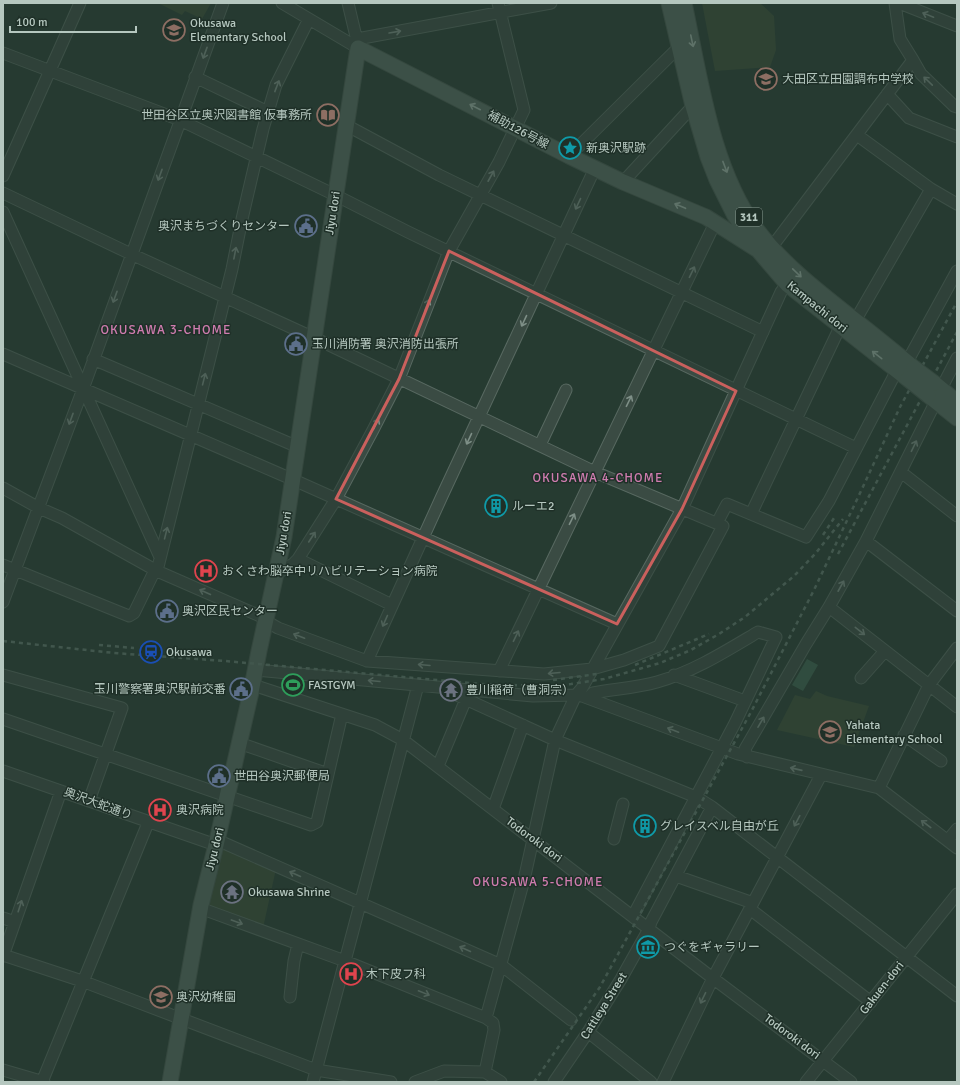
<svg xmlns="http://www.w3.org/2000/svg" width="960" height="1085" font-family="Signika,'Noto Sans JP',sans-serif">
	<rect width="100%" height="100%" fill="#263b31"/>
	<path fill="#3a4c36" d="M158,3H211L202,19L185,11L182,15Z
		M702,3H760L774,16L776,50L770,67L715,71Z
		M816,691L827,696L869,706L854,747L777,730L795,695L810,699Z
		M219,844L276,869L263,928L203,906Z"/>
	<path fill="#3d6351" d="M807,659L818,665L803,691L792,685Z"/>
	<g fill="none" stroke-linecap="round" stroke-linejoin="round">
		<g stroke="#586961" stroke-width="13">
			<path id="minor" d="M282,3L358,48
				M348,3L358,45
				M895,3L900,39L913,60L921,74L954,106L957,107
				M899,3L957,26
				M357,39L551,3
				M3,53L180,120L335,195L408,232L856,448
				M195,77L268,112
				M887,94L909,118L957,137
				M346,125L439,175L763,332
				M857,135L931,189L957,204
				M569,156L679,47
				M3,176L80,3
				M623,182L693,106
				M3,193L131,254L325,343L595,472L723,526L659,646L624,660L592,669L544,674L367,661L278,628L271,624L260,616L157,571L62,518L39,508L3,488
				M3,212L160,557
				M771,248L913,60
				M855,321L931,189
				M3,354L287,477L617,624
				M93,359L298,447
				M907,362L957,271
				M941,389L957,358
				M540,445L566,390
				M901,472L957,516
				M751,514L840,327
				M717,523L727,504L806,537L829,501L897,370
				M866,541L957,611
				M298,559L392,605
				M3,565L129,616L134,613L153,574L157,571L232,269L242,219L263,129L276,85L309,19
				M276,574L293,564L298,559L336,499L373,430L399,379L449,251L499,162L524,110L498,3
				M3,602L83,389L223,3
				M829,607L957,707
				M367,661L442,496L595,168
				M256,670L533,696L576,695L582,696L738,754L879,788L957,848
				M499,671L715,223
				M3,675L122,708L89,801
				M674,675L745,701
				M861,678L885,651
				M253,685L375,725L403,740L706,973L851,1082
				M448,691L555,740L696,797L712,807L957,996
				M588,698L593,693C614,689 636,688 657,682C693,672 726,651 758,632L776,637L735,723L633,916
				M3,719L311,825L317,822L342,714
				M904,735L941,761
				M239,743L328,774
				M747,757L745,749L806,644L829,607L866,541L936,401
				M438,766L466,699
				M3,771L216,845
				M879,788L929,685L957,648
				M493,809L523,725
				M614,839L623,804
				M217,840L501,965L571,1020
				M948,840L957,829
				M676,876L753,903
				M200,908L345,961L486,1018L493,1023L494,1030L485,1072
				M750,909L871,1002
				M3,918L15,922
				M3,955L82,981L316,1070L391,1082
				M3,956L61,791
				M290,997L294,961L298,944
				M486,1018L524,880L555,740L576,695L582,688L682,509L781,292L787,284
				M588,1032L651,1082
				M3,1070L44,1082
				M42,1082L148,823
				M313,1082L418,685
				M415,1082L444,1071L485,1072L501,1082
				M554,1082L588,1032L621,979L649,929L651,922L712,807
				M663,1082L713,978L821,775
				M806,1082L957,894"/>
		</g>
		<g stroke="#46574f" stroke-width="17">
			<path id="major" d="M669,3L693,106L708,157L717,180L734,214L758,250L787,284L908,379
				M684,3C700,77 711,168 757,230C782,263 815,289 848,315C870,332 892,350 914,368
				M934,383L957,402
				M928,395L957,418
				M170,1082L201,905L216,845L251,692L259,651L284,537L358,48L569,156L623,182L706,217L758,250"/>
		</g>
		<use href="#minor" stroke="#3a4b43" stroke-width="11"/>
		<use href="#major" stroke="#586b62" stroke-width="15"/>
		<path stroke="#63796f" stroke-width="2.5" stroke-dasharray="4 4" stroke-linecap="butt" d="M823,535L836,515
			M838,554L957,332
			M3,641L114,653L225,661L481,684L543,686L571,684L604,679L660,663L691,650L719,634L745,617L794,576L815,554L843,519
			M99,645L134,648
			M635,665L709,634
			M553,680L597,674
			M534,1082L600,987L751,712L814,590L861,491L900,407L957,302"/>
		<g stroke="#46574f" stroke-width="17" stroke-linecap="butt">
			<path id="major-bridge" d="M914,368L934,383
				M908,379L928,395"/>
		</g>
		<use href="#major-bridge" stroke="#586b62" stroke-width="15"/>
	</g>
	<defs><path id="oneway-shaft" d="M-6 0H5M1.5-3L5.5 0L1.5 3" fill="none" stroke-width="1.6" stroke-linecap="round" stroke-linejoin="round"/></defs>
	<g stroke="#7e8f87">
		<use href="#oneway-shaft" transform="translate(928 15) rotate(-158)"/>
		<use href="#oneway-shaft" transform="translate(395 32) rotate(-10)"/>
		<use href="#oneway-shaft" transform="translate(205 53) rotate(110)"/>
		<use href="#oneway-shaft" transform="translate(928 81) rotate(-136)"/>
		<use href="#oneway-shaft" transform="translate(277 86) rotate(-69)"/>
		<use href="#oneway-shaft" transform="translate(160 175) rotate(110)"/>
		<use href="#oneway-shaft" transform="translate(491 176) rotate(-61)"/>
		<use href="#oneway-shaft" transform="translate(578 204) rotate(115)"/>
		<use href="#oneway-shaft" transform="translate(235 253) rotate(-79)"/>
		<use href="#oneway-shaft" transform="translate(692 272) rotate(-64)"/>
		<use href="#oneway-shaft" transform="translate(115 297) rotate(110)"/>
		<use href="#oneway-shaft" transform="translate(427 305) rotate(-68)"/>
		<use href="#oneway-shaft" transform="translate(524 321) rotate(115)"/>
		<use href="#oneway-shaft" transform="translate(204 379) rotate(-76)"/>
		<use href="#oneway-shaft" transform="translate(629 401) rotate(-64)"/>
		<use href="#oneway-shaft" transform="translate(71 419) rotate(110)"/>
		<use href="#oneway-shaft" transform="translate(376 424) rotate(-64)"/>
		<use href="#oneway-shaft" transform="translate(469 439) rotate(115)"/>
		<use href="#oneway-shaft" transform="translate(914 446) rotate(-64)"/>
		<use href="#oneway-shaft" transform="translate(572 519) rotate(-64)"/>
		<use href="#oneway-shaft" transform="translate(166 533) rotate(-76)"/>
		<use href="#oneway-shaft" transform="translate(312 537) rotate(-57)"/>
		<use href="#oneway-shaft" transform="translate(841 586) rotate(-61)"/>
		<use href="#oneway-shaft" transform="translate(205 592) rotate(-156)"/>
		<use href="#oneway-shaft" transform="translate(385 621) rotate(114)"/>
		<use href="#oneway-shaft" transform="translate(860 631) rotate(38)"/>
		<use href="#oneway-shaft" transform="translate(299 636) rotate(-159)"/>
		<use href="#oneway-shaft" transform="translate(516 636) rotate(-64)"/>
		<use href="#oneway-shaft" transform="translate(424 665) rotate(-175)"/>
		<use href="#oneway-shaft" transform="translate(554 673) rotate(175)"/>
		<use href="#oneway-shaft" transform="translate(374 681) rotate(-175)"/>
		<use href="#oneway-shaft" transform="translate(761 722) rotate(-60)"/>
		<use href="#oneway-shaft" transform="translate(673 730) rotate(-159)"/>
		<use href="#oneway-shaft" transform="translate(796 769) rotate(-167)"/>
		<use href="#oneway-shaft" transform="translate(797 821) rotate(118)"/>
		<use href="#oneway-shaft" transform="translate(926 824) rotate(-143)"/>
		<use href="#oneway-shaft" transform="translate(295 874) rotate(-156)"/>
		<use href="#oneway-shaft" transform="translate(20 906) rotate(-72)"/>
		<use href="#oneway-shaft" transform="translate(237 922) rotate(20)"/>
		<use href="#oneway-shaft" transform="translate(465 949) rotate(-156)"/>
		<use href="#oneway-shaft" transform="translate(424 993) rotate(22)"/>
		<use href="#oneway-shaft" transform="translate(703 998) rotate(116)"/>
	</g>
	<g stroke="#a2b5ac">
		<use href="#oneway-shaft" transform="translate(692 41) rotate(78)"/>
		<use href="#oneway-shaft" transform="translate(475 107) rotate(-153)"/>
		<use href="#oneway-shaft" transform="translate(725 167) rotate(69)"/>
		<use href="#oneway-shaft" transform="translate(680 206) rotate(-157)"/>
		<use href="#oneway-shaft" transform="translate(797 273) rotate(44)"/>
		<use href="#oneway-shaft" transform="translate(877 355) rotate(-142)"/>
	</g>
	<path d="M0 0H960V1085H0ZM449,251L736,391L682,509L617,624L336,499L399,379Z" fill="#263b31" fill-opacity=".55" fill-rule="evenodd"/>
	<path fill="none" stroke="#ca605d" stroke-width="3" stroke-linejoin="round" d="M449,251L736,391L682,509L617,624L336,499L399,379Z"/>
	<defs>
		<g id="school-ring" transform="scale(1.15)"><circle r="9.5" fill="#1f3028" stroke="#8d6e63" stroke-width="1.5"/><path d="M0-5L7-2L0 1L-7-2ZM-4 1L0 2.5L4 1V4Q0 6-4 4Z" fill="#8d6e63"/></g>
		<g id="library-ring" transform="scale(1.15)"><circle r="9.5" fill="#1f3028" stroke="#8d6e63" stroke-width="1.5"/><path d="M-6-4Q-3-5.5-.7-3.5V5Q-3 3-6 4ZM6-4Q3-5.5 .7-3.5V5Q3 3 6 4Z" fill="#8d6e63"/></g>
		<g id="sight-ring" transform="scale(1.15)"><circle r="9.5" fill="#1f3028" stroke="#0f9aa8" stroke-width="1.5"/><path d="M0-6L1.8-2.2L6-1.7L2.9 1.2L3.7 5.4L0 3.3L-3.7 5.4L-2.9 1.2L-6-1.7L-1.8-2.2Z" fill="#0f9aa8"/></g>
		<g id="civic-ring" transform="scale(1.15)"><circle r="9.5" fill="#1f3028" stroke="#5c6f8a" stroke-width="1.5"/><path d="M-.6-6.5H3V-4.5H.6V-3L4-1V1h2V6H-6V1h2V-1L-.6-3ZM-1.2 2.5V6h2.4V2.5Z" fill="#5c6f8a"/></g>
		<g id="building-ring" transform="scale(1.15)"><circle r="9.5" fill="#1f3028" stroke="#0f9aa8" stroke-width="1.5"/><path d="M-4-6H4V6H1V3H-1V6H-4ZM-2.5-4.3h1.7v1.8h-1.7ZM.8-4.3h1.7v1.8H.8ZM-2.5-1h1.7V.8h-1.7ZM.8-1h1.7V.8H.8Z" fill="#0f9aa8"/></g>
		<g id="hospital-ring" transform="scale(1.15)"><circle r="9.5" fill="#1f3028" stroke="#e0444e" stroke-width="1.5"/><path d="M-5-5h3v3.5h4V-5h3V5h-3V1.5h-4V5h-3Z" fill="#e0444e"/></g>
		<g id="station-ring" transform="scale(1.15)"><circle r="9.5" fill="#1f3028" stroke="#1a4fb4" stroke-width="1.5"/><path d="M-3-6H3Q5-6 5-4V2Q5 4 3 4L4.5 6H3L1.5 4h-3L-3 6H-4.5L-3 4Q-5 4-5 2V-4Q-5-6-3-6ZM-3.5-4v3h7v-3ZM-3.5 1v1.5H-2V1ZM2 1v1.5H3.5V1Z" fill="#1a4fb4"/></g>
		<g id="stadium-ring" transform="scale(1.15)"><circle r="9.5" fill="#1f3028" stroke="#2e9e5b" stroke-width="1.5"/><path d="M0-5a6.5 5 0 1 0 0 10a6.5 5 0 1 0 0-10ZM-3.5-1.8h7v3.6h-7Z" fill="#2e9e5b"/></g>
		<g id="temple-ring" transform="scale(1.15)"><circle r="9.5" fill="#1f3028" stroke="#6b7280" stroke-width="1.5"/><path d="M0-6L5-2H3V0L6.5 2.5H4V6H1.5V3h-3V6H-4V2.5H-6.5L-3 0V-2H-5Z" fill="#6b7280"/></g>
		<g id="museum-ring" transform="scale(1.15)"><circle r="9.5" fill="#1f3028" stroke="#0f9aa8" stroke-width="1.5"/><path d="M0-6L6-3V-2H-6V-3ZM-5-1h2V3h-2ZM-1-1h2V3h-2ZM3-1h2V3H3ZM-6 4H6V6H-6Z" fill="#0f9aa8"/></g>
	</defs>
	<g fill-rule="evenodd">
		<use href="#school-ring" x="174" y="30"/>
		<use href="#school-ring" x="766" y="79"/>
		<use href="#library-ring" x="328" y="115"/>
		<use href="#sight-ring" x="570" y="148"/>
		<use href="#civic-ring" x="306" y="226"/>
		<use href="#civic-ring" x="296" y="344"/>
		<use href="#building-ring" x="496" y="506"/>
		<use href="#hospital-ring" x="206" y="571"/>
		<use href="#civic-ring" x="167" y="611"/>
		<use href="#station-ring" x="151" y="652"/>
		<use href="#stadium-ring" x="293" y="685"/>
		<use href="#civic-ring" x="241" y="689"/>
		<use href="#temple-ring" x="451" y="690"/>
		<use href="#school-ring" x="830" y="732"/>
		<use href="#civic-ring" x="219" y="776"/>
		<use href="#hospital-ring" x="160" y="810"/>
		<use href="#building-ring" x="645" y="826"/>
		<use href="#temple-ring" x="232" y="892"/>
		<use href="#museum-ring" x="648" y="947"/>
		<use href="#hospital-ring" x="351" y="974"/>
		<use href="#school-ring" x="161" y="997"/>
	</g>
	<g text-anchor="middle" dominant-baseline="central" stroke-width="3" stroke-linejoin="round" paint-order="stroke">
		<rect fill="#1f3028" stroke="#889a92" stroke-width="1" x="736" y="208" width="26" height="18" rx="3"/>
		<g font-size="11" font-weight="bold" fill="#b5c7bf">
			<text x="749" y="217">311</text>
		</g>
		<g font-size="12" fill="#b5c7bf" stroke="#1f3028" text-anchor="start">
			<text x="190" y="23">Okusawa<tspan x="190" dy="14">Elementary School</tspan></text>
			<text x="782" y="79">大田区立田園調布中学校</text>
			<text x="312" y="115" text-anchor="end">世田谷区立奥沢図書館 仮事務所</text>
			<text x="586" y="148">新奥沢駅跡</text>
			<text x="290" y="226" text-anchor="end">奥沢まちづくりセンター</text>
			<text x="312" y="344">玉川消防署 奥沢消防出張所</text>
			<text x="512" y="506">ルーエ2</text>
			<text x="222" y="571">おくさわ脳卒中リハビリテーション病院</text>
			<text x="182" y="611">奥沢区民センター</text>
			<text x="166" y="652">Okusawa</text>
			<text x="308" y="685">FASTGYM</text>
			<text x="226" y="689" text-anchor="end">玉川警察署奥沢駅前交番</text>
			<text x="466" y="690">豊川稲荷（曹洞宗）</text>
			<text x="846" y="725">Yahata<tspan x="846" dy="14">Elementary School</tspan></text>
			<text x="234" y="776">世田谷奥沢郵便局</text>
			<text x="176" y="810">奥沢病院</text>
			<text x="660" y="826">グレイスベル自由が丘</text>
			<text x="248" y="892">Okusawa Shrine</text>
			<text x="664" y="947">つぐをギャラリー</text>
			<text x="366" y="974">木下皮フ科</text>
			<text x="176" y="997">奥沢幼稚園</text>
		</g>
		<g font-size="12" fill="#b5c7bf" stroke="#1f3028">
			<text transform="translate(518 130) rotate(28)">補助126号線</text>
			<text transform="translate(333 213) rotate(-81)">Jiyu dori</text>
			<text transform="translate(817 307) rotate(39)">Kampachi dori</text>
			<text transform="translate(284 533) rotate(-80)">Jiyu dori</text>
			<text transform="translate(98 804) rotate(20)">奥沢大蛇通り</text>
			<text transform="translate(534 840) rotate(37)">Todoroki dori</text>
			<text transform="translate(215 849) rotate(-76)">Jiyu dori</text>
			<text transform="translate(882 988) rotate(-52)">Gakuen-dori</text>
			<text transform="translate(604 1006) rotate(-58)">Cattleya Street</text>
			<text transform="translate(792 1037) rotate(37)">Todoroki dori</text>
		</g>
		<g font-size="13" letter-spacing="1" fill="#cf7caf" stroke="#1f3028">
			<text x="166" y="330">OKUSAWA 3-CHOME</text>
			<text x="598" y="478">OKUSAWA 4-CHOME</text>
			<text x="538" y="882">OKUSAWA 5-CHOME</text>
		</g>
	</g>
	<rect width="960" height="1085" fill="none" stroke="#b5c7bf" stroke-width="8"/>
	<path d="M10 26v6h126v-6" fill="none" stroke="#b5c7bf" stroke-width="2"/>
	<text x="16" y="26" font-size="12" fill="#b5c7bf" stroke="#1f3028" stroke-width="3" paint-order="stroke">100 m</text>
</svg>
